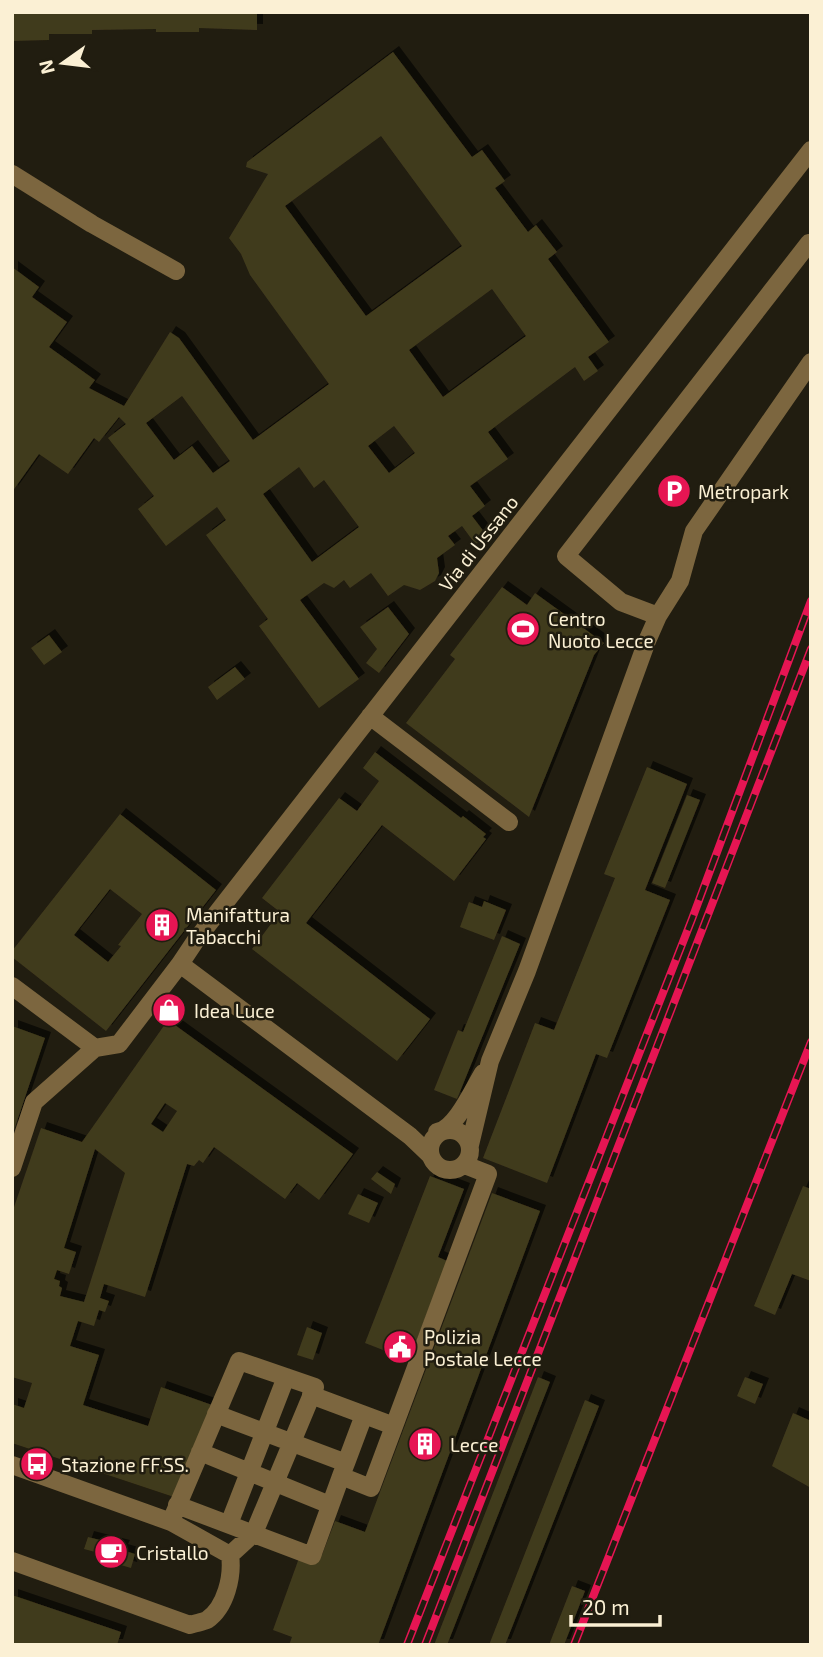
<svg xmlns="http://www.w3.org/2000/svg" width="823" height="1657" font-family="'Exo 2',sans-serif">
	<defs>
		<filter id="shadow"><feDropShadow dx="6" dy="-6" stdDeviation="0" flood-color="#0009"/></filter>
	</defs>
	<rect width="100%" height="100%" fill="#211d10"/>
	<path fill="#413a1d" fill-rule="evenodd" filter="url(#shadow)" d="M12,12H257V30L199,28V32H156V29L92,30V34H49V40L12,41Z
		M393,52L472,157L482,150L505,181L495,188L528,232L536,225L557,252L548,259L609,342L588,357L598,371L584,381L575,367L488,432L508,459L470,486L485,506L472,516L485,533L476,545L462,526L448,536L455,545L437,558L439,573L435,581L420,590L404,585L388,596L371,573L350,588L344,580L334,588L324,583L300,600L359,679L319,708L259,626L268,619L206,535L226,520L217,507L166,546L138,509L154,496L108,438L126,424L119,417L99,442L94,438L68,474L39,454L12,492V267L39,287L32,297L67,322L49,347L95,380L89,388L124,406L170,332L179,338L253,440L329,384L250,275L241,254L229,238L268,174L246,167L247,162ZM381,136L462,246L366,316L285,206ZM492,289L526,336L443,397L409,350ZM182,396L230,461L213,473L192,446L174,460L146,423ZM394,426L415,453L389,473L368,446ZM299,467L314,488L324,480L359,527L312,562L263,494Z
		M502,587L527,605L535,593L604,643L594,655L529,817L406,723L455,659L450,655Z
		M388,607L409,634L379,673L366,663L377,649L360,627Z
		M49,635L62,652L44,665L31,648Z
		M235,667L245,679L217,700L208,687Z
		M375,752L461,818L463,816L486,834L483,837L486,839L454,881L382,825L306,923L430,1019L397,1061L252,949L280,912L262,898L339,798L357,811L379,781L363,768Z
		M647,767L687,784L645,890L670,900L607,1058L596,1054L547,1183L483,1158L535,1023L554,1030L615,878L604,874Z
		M687,795L700,800L665,888L652,883Z
		M120,814L216,890L106,1031L12,957V951ZM110,889L142,914L118,945L121,946L108,962L74,935Z
		M484,901L506,910L494,940L460,927L469,902L482,907Z
		M502,936L520,944L457,1099L434,1090L458,1030L463,1032Z
		M168,1020L353,1154L319,1200L297,1183L285,1199L214,1147L203,1163L199,1160L194,1166L187,1164L145,1297L104,1284L100,1298L109,1301L105,1312L99,1310L94,1326L78,1321L70,1346L99,1355L83,1405L148,1426L161,1387L212,1405L174,1497L12,1443V1404L24,1408L32,1383L12,1377V1213L41,1128L82,1142ZM165,1103L177,1111L163,1132L151,1124ZM95,1149L125,1173L84,1302L60,1296L62,1288L59,1286L60,1281L54,1279L57,1270L69,1274L76,1252L64,1248Z
		M12,1026L45,1038L13,1133H12Z
		M377,1172L395,1184L391,1194L371,1179Z
		M430,1176L464,1189L438,1257L447,1261L409,1360L365,1343Z
		M803,1186L811,1189V1281L792,1274L775,1315L754,1306Z
		M492,1193L540,1211L378,1645H289L292,1637L273,1630L303,1547L322,1555L335,1521L365,1532Z
		M358,1194L378,1203L369,1223L348,1214Z
		M307,1327L322,1333L313,1360L297,1355Z
		M538,1377L550,1382L447,1645H434Z
		M745,1377L763,1384L755,1404L737,1396Z
		M585,1400L599,1406L505,1645H489Z
		M793,1413L811,1421V1488L772,1466Z
		M88,1537L124,1546L122,1550L135,1554L131,1568L97,1558L99,1553L84,1549Z
		M572,1586L585,1591L564,1645H549Z
		M12,1595L121,1632L117,1645H12Z"/>
	<g fill="none" stroke-linecap="round" stroke-linejoin="round">
		<path stroke="#7c663f" stroke-width="18" d="M12,174L92,224L176,271
			M658,616L621,602L566,556L809,243L811,245
			M370,716L509,822
			M180,964L410,1136L431,1156
			M12,986L95,1048
			M430 1150a20 20 0 1 1 40 0a20 20 0 1 1-40 0Z
			M437,1132C456,1129 473,1089 483,1073
			M470,1145L490,1061L527,971L647,641L658,616L680,581L694,531L811,362
			M12,1168L34,1102L95,1048L119,1044L180,964L196,940L811,150
			M311,1395L394,1426
			M216,1414L346,1463L341,1476
			M200,1452L330,1505
			M346,1463L364,1415
			M12,1465L171,1522L230,1555C233,1576 226,1607 207,1620C203,1622 195,1623 190,1625L12,1561
			M177,1505L312,1556L341,1476L371,1488L488,1174L465,1165
			M174,1514L239,1361L315,1387L254,1533L230,1555
			M229,1524L286,1377"/>
		<g stroke="#e61553" stroke-width="8">
			<path id="rail" d="M407,1645L692,919L811,601
				M425,1645L811,649
				M574,1645L811,1042"/>
		</g>
		<use href="#rail" stroke="#211d10" stroke-width="5" stroke-dasharray="16" stroke-linecap="butt"/>
	</g>
	<defs>
		<g id="parking-disc" transform="scale(1.75)"><circle r="9.5" fill="#e61553" stroke="#211d10"/><path d="M-3.5-5.5H1a3.5 3.5 0 0 1 0 7H-1V5.5H-3.5ZM-1-3.4V-.6H.8a1.4 1.4 0 0 0 0-2.8Z" fill="#fff"/></g>
		<g id="stadium-disc" transform="scale(1.75)"><circle r="9.5" fill="#e61553" stroke="#211d10"/><path d="M0-5a6.5 5 0 1 0 0 10a6.5 5 0 1 0 0-10ZM-3.5-1.8h7v3.6h-7Z" fill="#fff"/></g>
		<g id="building-disc" transform="scale(1.75)"><circle r="9.5" fill="#e61553" stroke="#211d10"/><path d="M-4-6H4V6H1V3H-1V6H-4ZM-2.5-4.3h1.7v1.8h-1.7ZM.8-4.3h1.7v1.8H.8ZM-2.5-1h1.7V.8h-1.7ZM.8-1h1.7V.8H.8Z" fill="#fff"/></g>
		<g id="shop-disc" transform="scale(1.75)"><circle r="9.5" fill="#e61553" stroke="#211d10"/><path d="M-5-2.5h2.3a2.7 3.5 0 0 1 5.4 0H5L5.5 6h-11ZM-1.5-2.5h3a1.5 2.3 0 0 0-3 0Z" fill="#fff"/></g>
		<g id="civic-disc" transform="scale(1.75)"><circle r="9.5" fill="#e61553" stroke="#211d10"/><path d="M-.6-6.5H3V-4.5H.6V-3L4-1V1h2V6H-6V1h2V-1L-.6-3ZM-1.2 2.5V6h2.4V2.5Z" fill="#fff"/></g>
		<g id="bus-disc" transform="scale(1.75)"><circle r="9.5" fill="#e61553" stroke="#211d10"/><path d="M-5-6H5V4H4V6H2V4H-2V6H-4V4H-5ZM-3.5-4V0h7V-4ZM-3.5 1.2v1.5H-2V1.2ZM2 1.2v1.5H3.5V1.2Z" fill="#fff"/></g>
		<g id="cafe-disc" transform="scale(1.75)"><circle r="9.5" fill="#e61553" stroke="#211d10"/><path d="M-5.5-4.5H6V0H3Q3 3.5 0 3.5H-2.5Q-5.5 3.5-5.5 0ZM3-3.2v2h1.7v-2ZM-6 4.5H4V6H-6Z" fill="#fff"/></g>
	</defs>
	<g fill-rule="evenodd">
		<use href="#parking-disc" x="674" y="491"/>
		<use href="#stadium-disc" x="523" y="629"/>
		<use href="#building-disc" x="162" y="925"/>
		<use href="#shop-disc" x="169" y="1010"/>
		<use href="#civic-disc" x="400" y="1347"/>
		<use href="#building-disc" x="425" y="1444"/>
		<use href="#bus-disc" x="37" y="1464"/>
		<use href="#cafe-disc" x="111" y="1552"/>
	</g>
	<g text-anchor="middle" dominant-baseline="central" stroke-width="5" stroke-linejoin="round" paint-order="stroke">
		<g font-size="19" fill="#fbf0d4" stroke="#211d10" text-anchor="start">
			<text x="698" y="491">Metropark</text>
			<text x="548" y="618">Centro<tspan x="548" dy="22">Nuoto Lecce</tspan></text>
			<text x="186" y="914">Manifattura<tspan x="186" dy="22">Tabacchi</tspan></text>
			<text x="194" y="1010">Idea Luce</text>
			<text x="424" y="1336">Polizia<tspan x="424" dy="22">Postale Lecce</tspan></text>
			<text x="450" y="1444">Lecce</text>
			<text x="61" y="1464">Stazione FF.SS.</text>
			<text x="136" y="1552">Cristallo</text>
		</g>
		<g font-size="19" fill="#fbf0d4" stroke="#211d10">
			<text transform="translate(478 543) rotate(-52)">Via di Ussano</text>
		</g>
	</g>
	<rect width="823" height="1657" fill="none" stroke="#fbf0d4" stroke-width="28"/>
	<g transform="translate(63 63) rotate(256)" stroke="#211d10" stroke-width="5" paint-order="stroke">
	<path d="M0-5L12 26L0 18L-12 26Z" fill="#fbf0d4"/>
	<text y="-10" font-size="19" font-weight="bold" text-anchor="middle" fill="#fbf0d4">N</text>
	</g>
	<path d="M571 1615v10h89v-10" fill="none" stroke="#fbf0d4" stroke-width="3.5"/>
	<text x="582" y="1615" font-size="21" fill="#fbf0d4" stroke="#211d10" stroke-width="5" paint-order="stroke">20 m</text>
</svg>
